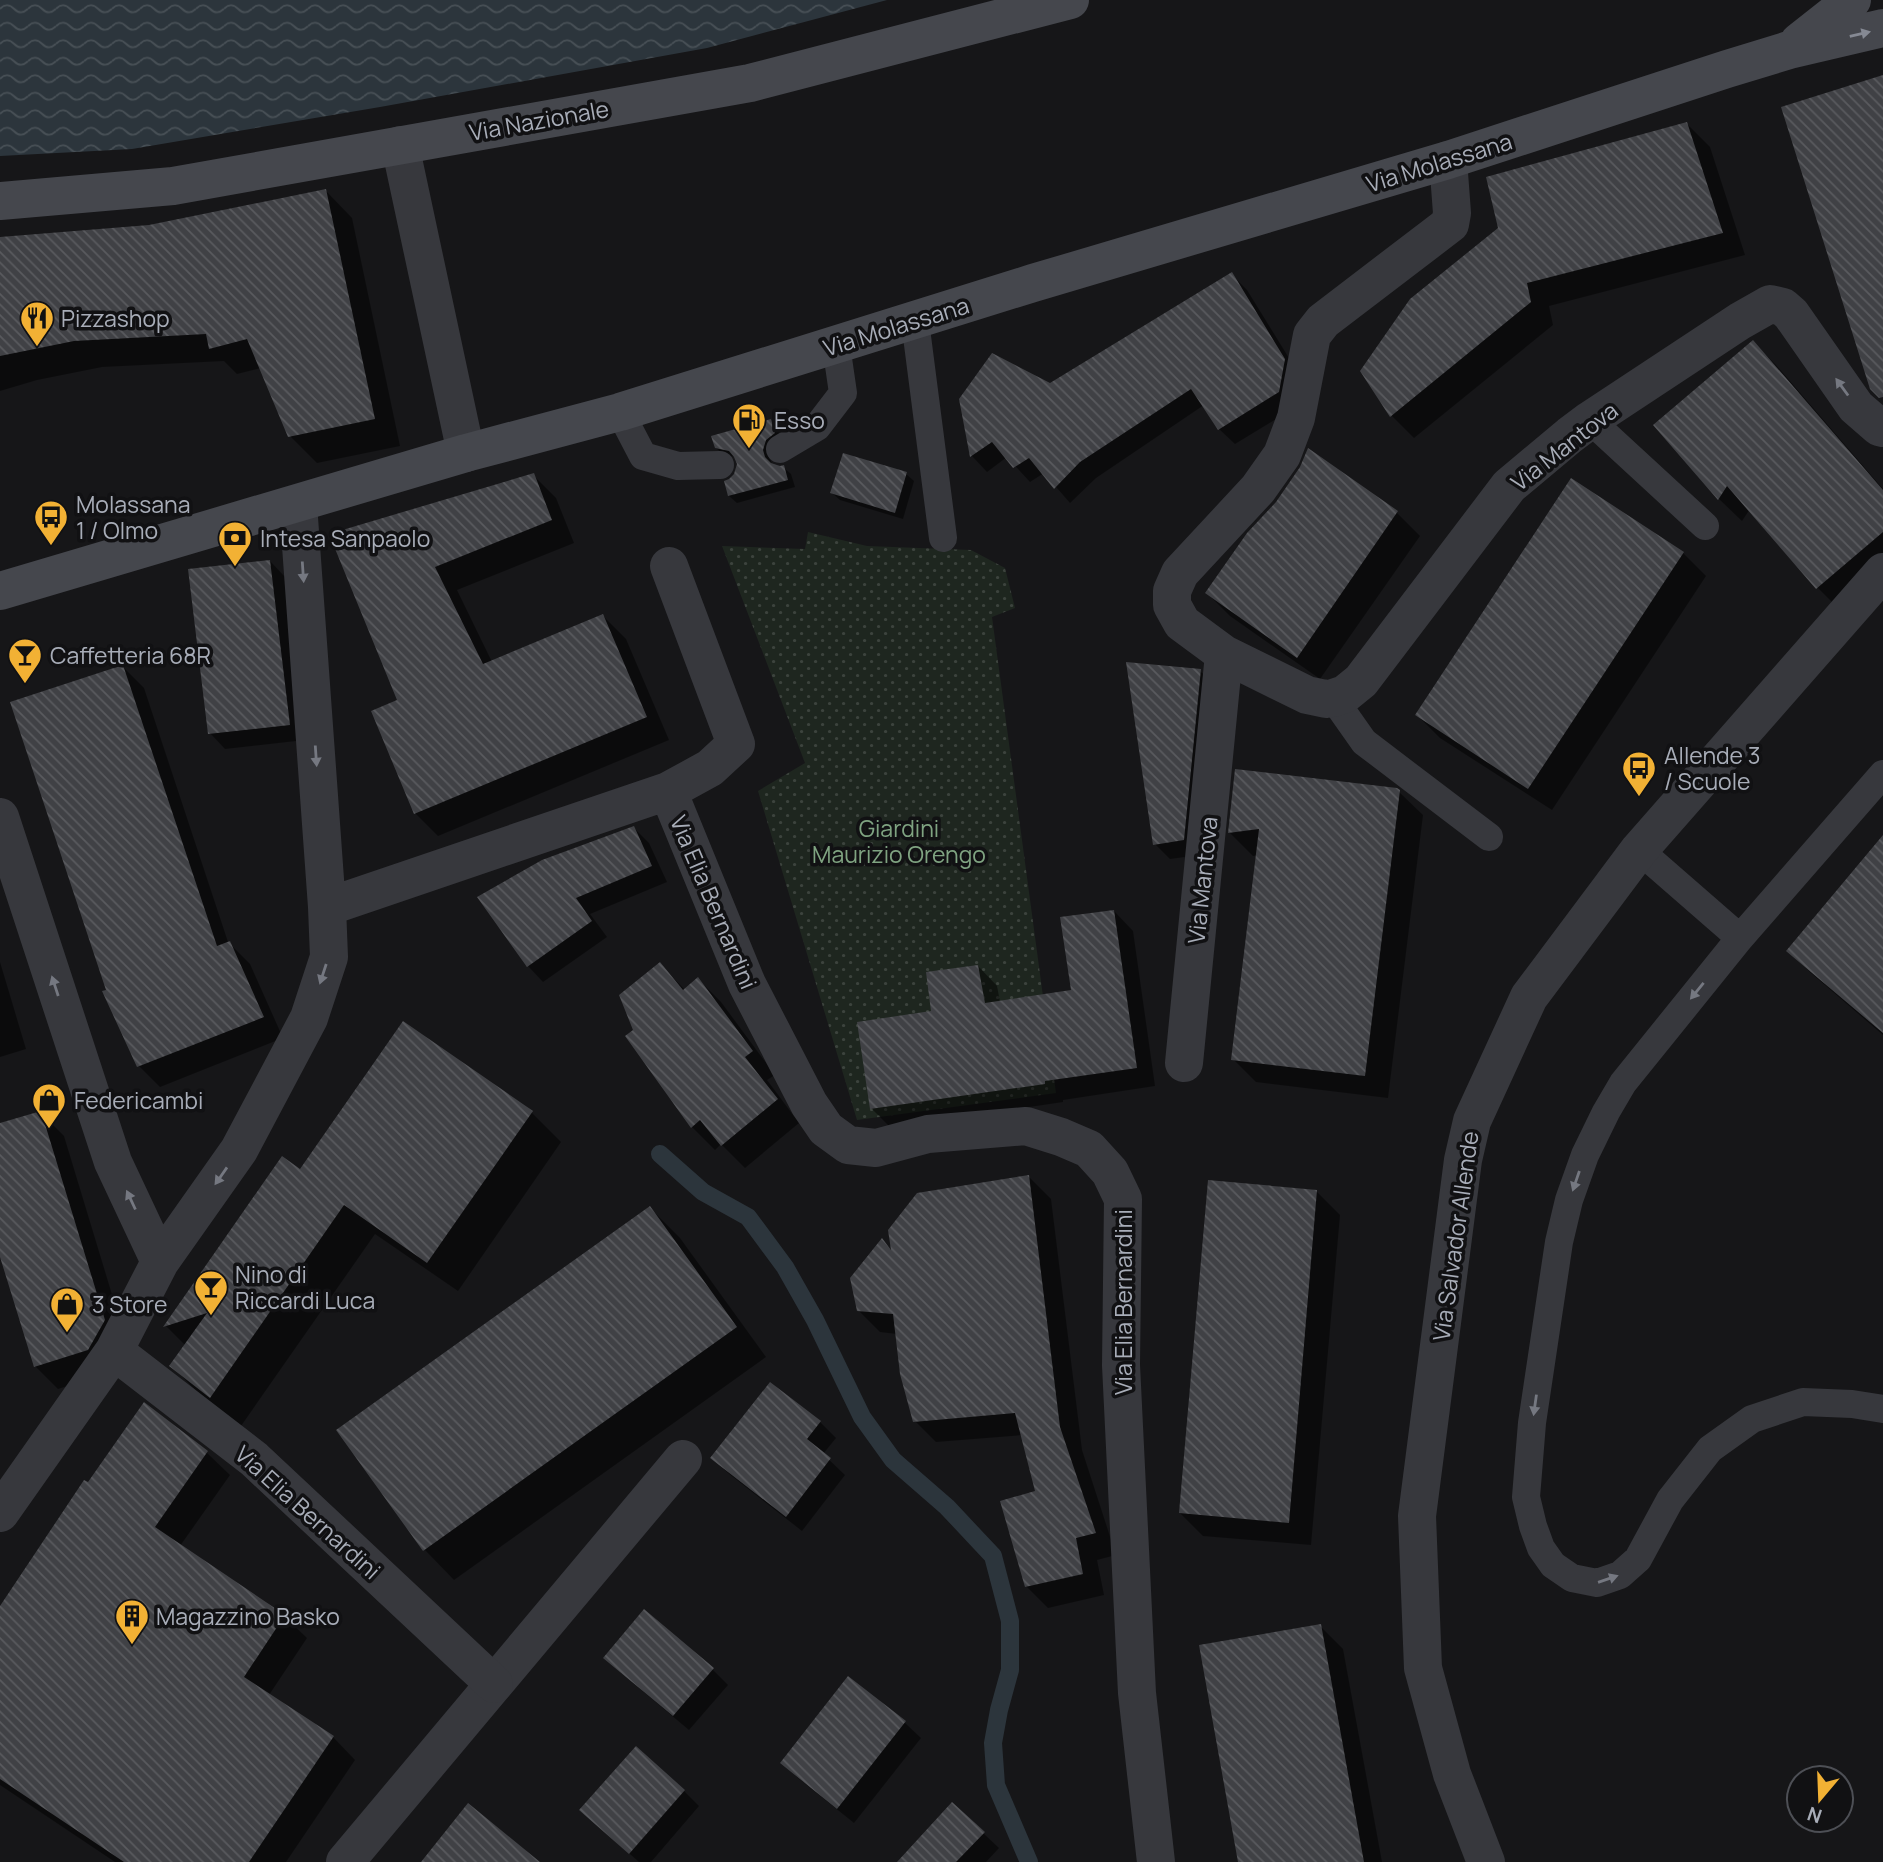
<svg xmlns="http://www.w3.org/2000/svg" width="1883" height="1862" font-family="Manrope,sans-serif">
	<defs>
		<pattern id="garden-dots" width="8" height="8" patternUnits="userSpaceOnUse" patternTransform="scale(1.75)"><rect width="8" height="8" fill="#1e261f"/><path d="M2 2h.1M6 6h.1" fill="none" stroke="#3c433d" stroke-width="1.8" stroke-linecap="round"/></pattern>
		<pattern id="water-waves" width="16" height="10" patternUnits="userSpaceOnUse" patternTransform="scale(1.75)"><rect width="16" height="10" fill="#2c353c"/><path d="M0 5q4-4 8 0t8 0" fill="none" stroke="#485056"/></pattern>
		<pattern id="building-back-hatch" width="6" height="6" patternUnits="userSpaceOnUse" patternTransform="scale(1.75)"><rect width="6" height="6" fill="#404145"/><path d="M-1 5l2 2M0 0l6 6M5-1l2 2" fill="none" stroke="#595a5e"/></pattern>
	</defs>
	<rect width="100%" height="100%" fill="#161618"/>
	<path fill="url(#garden-dots)" d="M808,532L867,546L971,550L1005,568L1015,608L992,617L1056,1093L857,1120L758,791L805,763L722,546L805,549Z"/>
	<path fill="url(#water-waves)" d="M0,0H887L707,48L380,107L132,149L0,156Z"/>
	<path fill="#0007" d="M1687,124L1710,147L1745,255L1549,306L1553,325L1414,438L1391,415Z
		M326,191L352,218L400,446L317,463L290,436L261,368L237,374L224,361L102,367L37,380L0,391V239L150,227Z
		M1231,274L1247,290L1300,376L1294,408L1235,444L1219,429L1204,405L1096,478L1070,503L1044,473L1030,482L1007,457L987,472L972,456L961,399L1050,385Z
		M1753,342L1776,365L1883,489V575L1841,611L1818,588L1750,509L1742,521L1719,499L1656,425Z
		M771,421L778,429L782,440L773,448L770,458L772,465L783,467L791,474L795,487L737,503L729,496L738,464L736,457L724,455L716,448Z
		M1309,451L1397,513L1420,536L1320,679L1230,616L1207,593L1277,503L1302,468Z
		M906,474L914,481L903,519L840,500L832,493Z
		M533,475L556,498L574,543L457,590L492,662L603,616L626,639L669,740L438,836L415,813L400,701L331,535Z
		M1683,553L1706,576L1552,810L1440,738L1417,715Z
		M270,561L285,577L305,740L225,749L210,733Z
		M123,667L144,688L228,942L250,964L283,1038L160,1087L139,1066L108,991Z
		M1200,671L1215,686L1199,855L1170,859L1155,844Z
		M1236,771L1399,792L1423,815L1388,1098L1256,1082L1233,1059L1258,855L1253,856L1230,833Z
		M634,828L649,843L667,882L590,914L607,937L543,982L528,966L480,898Z
		M1883,838V1035L1811,973L1788,951Z
		M1114,911L1133,931L1155,1086L1063,1100V1102L891,1128L871,1108L933,1012L978,966L997,986L1000,1002L1073,991Z
		M0,962L26,1049L0,1057Z
		M660,964L685,990L698,979L721,1002L775,1075L767,1080L799,1123L745,1168L721,1144L715,1150L692,1127L627,1036L635,1030Z
		M531,1112L561,1142L458,1291L375,1234L241,1426L201,1396L172,1366L186,1346L166,1326L282,1159L300,1172Z
		M41,1113L64,1136L127,1344L111,1372L58,1389L35,1366L0,1251V1125Z
		M1029,1177L1051,1199L1082,1450L1116,1555L1097,1560L1104,1595L1048,1608L1026,1586L1037,1492L1023,1435L936,1442L914,1420L897,1334L880,1332L858,1310L882,1241L893,1252Z
		M1317,1192L1340,1215L1311,1545L1203,1536L1180,1513Z
		M650,1208L680,1238L766,1357L454,1580L425,1550L339,1431Z
		M770,1384L820,1422L836,1438L823,1454L845,1475L802,1531L728,1473L712,1458Z
		M145,1404L207,1453L230,1475L180,1546L284,1616L307,1638L269,1695L333,1737L355,1760L286,1862H115L0,1785V1609Z
		M1320,1626L1343,1649L1382,1862H1240Z
		M605,1658L712,1669L728,1685L689,1730L621,1673Z
		M849,1678L905,1723L921,1738L854,1823L798,1778L782,1763Z
		M684,1791L699,1806L651,1862H639L597,1825Z
		M983,1833L999,1848L986,1862H900Z"/>
	<g fill="none" stroke-linecap="round" stroke-linejoin="round">
		<path stroke="#2c353c" stroke-width="18" d="M660,1154L703,1192L748,1217L785,1267L815,1320L862,1417L893,1460L947,1507L993,1556L1010,1621V1670L999,1710L993,1743L996,1785L1029,1862"/>
	</g>
	<path fill="url(#building-back-hatch)" d="M1883,75V397L1879,398L1870,389L1781,107Z
		M1687,122L1723,233L1527,283L1531,302L1390,417L1360,371L1410,299L1498,228L1486,177Z
		M326,189L375,419L288,437L247,339L209,349L206,334L74,341L0,356V237L149,225Z
		M1232,272L1285,359L1279,392L1218,430L1191,389L1080,462L1054,489L1029,458L1013,468L992,442L970,457L959,399L992,353L1050,383Z
		M1753,340L1883,490V532L1816,589L1727,486L1718,500L1653,425Z
		M771,419L775,433L766,440L763,450L765,457L771,463L780,466L784,465L788,480L728,496L724,481L729,479L734,474L737,464L734,457L729,451L715,448L711,436Z
		M1308,448L1398,511L1297,658L1205,593L1247,533L1276,502L1300,467Z
		M843,453L907,472L895,513L830,493Z
		M534,473L552,520L435,567L483,664L603,614L647,717L414,814L371,711L397,700L329,534Z
		M1571,478L1684,552L1528,789L1415,715Z
		M270,560L290,725L208,734L188,569Z
		M1126,662L1201,669L1184,840L1153,845Z
		M123,665L217,946L230,941L264,1017L137,1067L102,991L106,990L10,702Z
		M1235,769L1397,788L1400,790L1365,1076L1231,1060L1259,829L1228,833Z
		M634,826L652,866L576,898L592,921L527,967L477,897L542,860Z
		M1883,835V1033L1786,951Z
		M1114,910L1137,1068L1045,1081V1084L870,1109L857,1022L931,1011L926,972L978,965L985,1003L1071,990L1060,917Z
		M660,962L683,990L698,977L753,1051L745,1057L778,1099L721,1146L700,1120L691,1128L625,1036L633,1030L619,995Z
		M403,1021L533,1111L427,1263L344,1205L210,1398L169,1366L207,1313L163,1327L282,1156L300,1169Z
		M41,1111L105,1320L88,1350L34,1367L0,1257V1123Z
		M1029,1175L1060,1427L1096,1533L1076,1538L1083,1574L1025,1587L1000,1501L1035,1491L1015,1413L913,1422L900,1374L893,1314L857,1311L850,1278L882,1238L891,1250L888,1230L917,1193Z
		M1208,1180L1317,1190L1289,1523L1179,1513Z
		M650,1206L737,1327L423,1551L336,1430Z
		M770,1382L821,1421L807,1439L831,1458L786,1517L710,1458Z
		M144,1402L208,1451L155,1527L285,1615L244,1677L334,1736L249,1862H124L0,1779V1606L84,1480L88,1482Z
		M644,1609L714,1668L673,1716L603,1658Z
		M1321,1624L1364,1862H1238L1199,1645Z
		M848,1676L906,1721L837,1809L780,1763Z
		M636,1746L685,1790L629,1854L579,1810Z
		M952,1802L985,1832L956,1862H897Z
		M468,1803L540,1862H421Z"/>
	<g fill="none" stroke-linecap="round" stroke-linejoin="round">
		<path stroke="#37383d" stroke-width="28" d="M915,321L943,538
			M620,412L643,456L678,466L720,465
			M1590,420L1705,526
			M780,449L817,427L843,393L836,345
			M1333,698L1364,742L1489,837
			M1883,774L1740,938L1623,1083L1606,1112L1585,1155L1569,1200L1559,1242L1532,1423L1526,1497L1533,1526L1541,1548L1553,1565L1572,1578L1597,1583L1620,1575L1638,1559L1670,1500L1710,1449L1752,1419L1803,1402L1852,1404L1883,1409
			M1639,850L1740,938"/>
		<path stroke="#37383d" stroke-width="38" d="M345,1862L683,1459"/>
		<path stroke="#37383d" stroke-width="38" d="M400,145L466,453
			M1448,160L1452,213L1450,224L1323,321L1312,335L1296,418L1282,455L1258,489L1180,573L1172,591V605L1182,623L1224,654L1307,695L1326,699L1333,698L1345,694L1361,681L1509,486L1570,435L1590,420L1740,321L1770,304L1783,307L1791,314L1856,407L1879,427L1883,428
			M668,791L747,984L809,1104L826,1129L848,1145L876,1148L928,1134L1026,1126L1061,1137L1089,1149L1110,1172L1123,1199L1121,1365L1137,1693L1156,1862
			M0,817L113,1162L160,1262
			M327,907L668,791L710,768L736,744L669,566
			M1184,1063L1224,654
			M114,1351L254,1459L494,1684
			M0,1513L114,1351L160,1262L239,1150L309,1018L329,957L327,907L298,504"/>
		<path stroke="#37383d" stroke-width="38" d="M1486,1862L1452,1774L1423,1668L1417,1516L1463,1160L1472,1121L1529,997L1639,850L1883,572"/>
		<path stroke="#45474d" stroke-width="38" d="M1799,42L1852,0
			M0,201L173,186L750,83L1070,0
			M0,591L466,453L620,412L1033,283L1448,160L1727,69L1789,50L1883,28"/>
	</g>
	<defs><path id="oneway-solid" d="M-6-.8H1V-3.2L6.5 0L1 3.2V.8H-6Z" transform="scale(1.75)"/></defs>
	<use fill="#858993" href="#oneway-solid" transform="translate(1860 34) rotate(-13)"/>
	<g fill="#757881">
		<use href="#oneway-solid" transform="translate(1842 387) rotate(-126)"/>
		<use href="#oneway-solid" transform="translate(303 572) rotate(86)"/>
		<use href="#oneway-solid" transform="translate(316 756) rotate(86)"/>
		<use href="#oneway-solid" transform="translate(323 974) rotate(108)"/>
		<use href="#oneway-solid" transform="translate(55 986) rotate(-108)"/>
		<use href="#oneway-solid" transform="translate(1697 991) rotate(129)"/>
		<use href="#oneway-solid" transform="translate(221 1176) rotate(125)"/>
		<use href="#oneway-solid" transform="translate(1576 1181) rotate(109)"/>
		<use href="#oneway-solid" transform="translate(131 1200) rotate(-115)"/>
		<use href="#oneway-solid" transform="translate(1535 1405) rotate(98)"/>
		<use href="#oneway-solid" transform="translate(1608 1579) rotate(-19)"/>
	</g>
	<defs>
		<g id="restaurant-pin" transform="scale(1.75)"><path d="M0 17L-7.5 6A9.5 9.5 0 1 1 7.5 6Z" fill="#f2b134" stroke="#111113"/><path d="M-5-6h1v4h1v-4h1v4h1v-4h1v5L-1.5 .5V6h-2V.5L-5-1ZM5-6V6H3V1.5H1.5Q1.5-4 5-6Z" fill="#111"/></g>
		<g id="fuel-pin" transform="scale(1.75)"><path d="M0 17L-7.5 6A9.5 9.5 0 1 1 7.5 6Z" fill="#f2b134" stroke="#111113"/><path d="M-5.5-6h7V0h2V4h1.3V-2.5L3-4.5l.8-.8L6-3V5H2.5V1h-1V6h-7ZM-4.2-4.7v3.2H.2V-4.7Z" fill="#111"/></g>
		<g id="bus-pin" transform="scale(1.75)"><path d="M0 17L-7.5 6A9.5 9.5 0 1 1 7.5 6Z" fill="#f2b134" stroke="#111113"/><path d="M-5-6H5V4H4V6H2V4H-2V6H-4V4H-5ZM-3.5-4V0h7V-4ZM-3.5 1.2v1.5H-2V1.2ZM2 1.2v1.5H3.5V1.2Z" fill="#111"/></g>
		<g id="bank-pin" transform="scale(1.75)"><path d="M0 17L-7.5 6A9.5 9.5 0 1 1 7.5 6Z" fill="#f2b134" stroke="#111113"/><path d="M-6-4H6V4H-6ZM0-2.3a2.3 2.3 0 1 0 0 4.6a2.3 2.3 0 1 0 0-4.6Z" fill="#111"/></g>
		<g id="bar-pin" transform="scale(1.75)"><path d="M0 17L-7.5 6A9.5 9.5 0 1 1 7.5 6Z" fill="#f2b134" stroke="#111113"/><path d="M-6-5H6L.8 .8V4.5H3.5V6h-7V4.5H-.8V.8Z" fill="#111"/></g>
		<g id="shop-pin" transform="scale(1.75)"><path d="M0 17L-7.5 6A9.5 9.5 0 1 1 7.5 6Z" fill="#f2b134" stroke="#111113"/><path d="M-5-2.5h2.3a2.7 3.5 0 0 1 5.4 0H5L5.5 6h-11ZM-1.5-2.5h3a1.5 2.3 0 0 0-3 0Z" fill="#111"/></g>
		<g id="building-pin" transform="scale(1.75)"><path d="M0 17L-7.5 6A9.5 9.5 0 1 1 7.5 6Z" fill="#f2b134" stroke="#111113"/><path d="M-4-6H4V6H1V3H-1V6H-4ZM-2.5-4.3h1.7v1.8h-1.7ZM.8-4.3h1.7v1.8H.8ZM-2.5-1h1.7V.8h-1.7ZM.8-1h1.7V.8H.8Z" fill="#111"/></g>
	</defs>
	<g fill-rule="evenodd">
		<use href="#restaurant-pin" x="37" y="318"/>
		<use href="#fuel-pin" x="749" y="420"/>
		<use href="#bus-pin" x="51" y="517"/>
		<use href="#bank-pin" x="235" y="538"/>
		<use href="#bar-pin" x="25" y="655"/>
		<use href="#bus-pin" x="1639" y="768"/>
		<use href="#shop-pin" x="49" y="1100"/>
		<use href="#bar-pin" x="211" y="1287"/>
		<use href="#shop-pin" x="67" y="1304"/>
		<use href="#building-pin" x="132" y="1616"/>
	</g>
	<g text-anchor="middle" dominant-baseline="central" stroke-width="7" stroke-linejoin="round" paint-order="stroke">
		<g font-size="23" fill="#a8adb8" stroke="#111113">
			<text transform="translate(539 120) rotate(-10)">Via Nazionale</text>
			<text transform="translate(1439 162) rotate(-17)">Via Molassana</text>
			<text transform="translate(896 326) rotate(-17)">Via Molassana</text>
			<text transform="translate(1564 446) rotate(-38)">Via Mantova</text>
			<text transform="translate(1202 880) rotate(-84)">Via Mantova</text>
			<text transform="translate(714 902) rotate(67)">Via Elia Bernardini</text>
			<text transform="translate(1455 1236) rotate(-82)">Via Salvador Allende</text>
			<text transform="translate(1123 1302) rotate(-90)">Via Elia Bernardini</text>
			<text transform="translate(308 1512) rotate(42)">Via Elia Bernardini</text>
		</g>
		<g font-size="23" fill="#a8adb8" stroke="#111113" text-anchor="start">
			<text x="61" y="318">Pizzashop</text>
			<text x="774" y="420">Esso</text>
			<text x="76" y="504">Molassana<tspan x="76" dy="26">1 / Olmo</tspan></text>
			<text x="260" y="538">Intesa Sanpaolo</text>
			<text x="50" y="655">Caffetteria 68R</text>
			<text x="1664" y="755">Allende 3<tspan x="1664" dy="26">/ Scuole</tspan></text>
			<text x="74" y="1100">Federicambi</text>
			<text x="235" y="1274">Nino di<tspan x="235" dy="26">Riccardi Luca</tspan></text>
			<text x="92" y="1304">3 Store</text>
			<text x="156" y="1616">Magazzino Basko</text>
		</g>
		<g font-size="23" fill="#7fa381" stroke="#111113">
			<text x="899" y="828">Giardini<tspan x="899" dy="26">Maurizio Orengo</tspan></text>
		</g>
	</g>
	<g transform="translate(1820 1799) rotate(199)"><circle r="33" fill="#111113" stroke="#4d4f55" stroke-width="2"/>
	<path d="M0-5L12 26L0 18L-12 26Z" fill="#f2b134"/>
	<text y="-10" font-size="19" font-weight="bold" text-anchor="middle" fill="#a8adb8">N</text>
	</g>
</svg>
